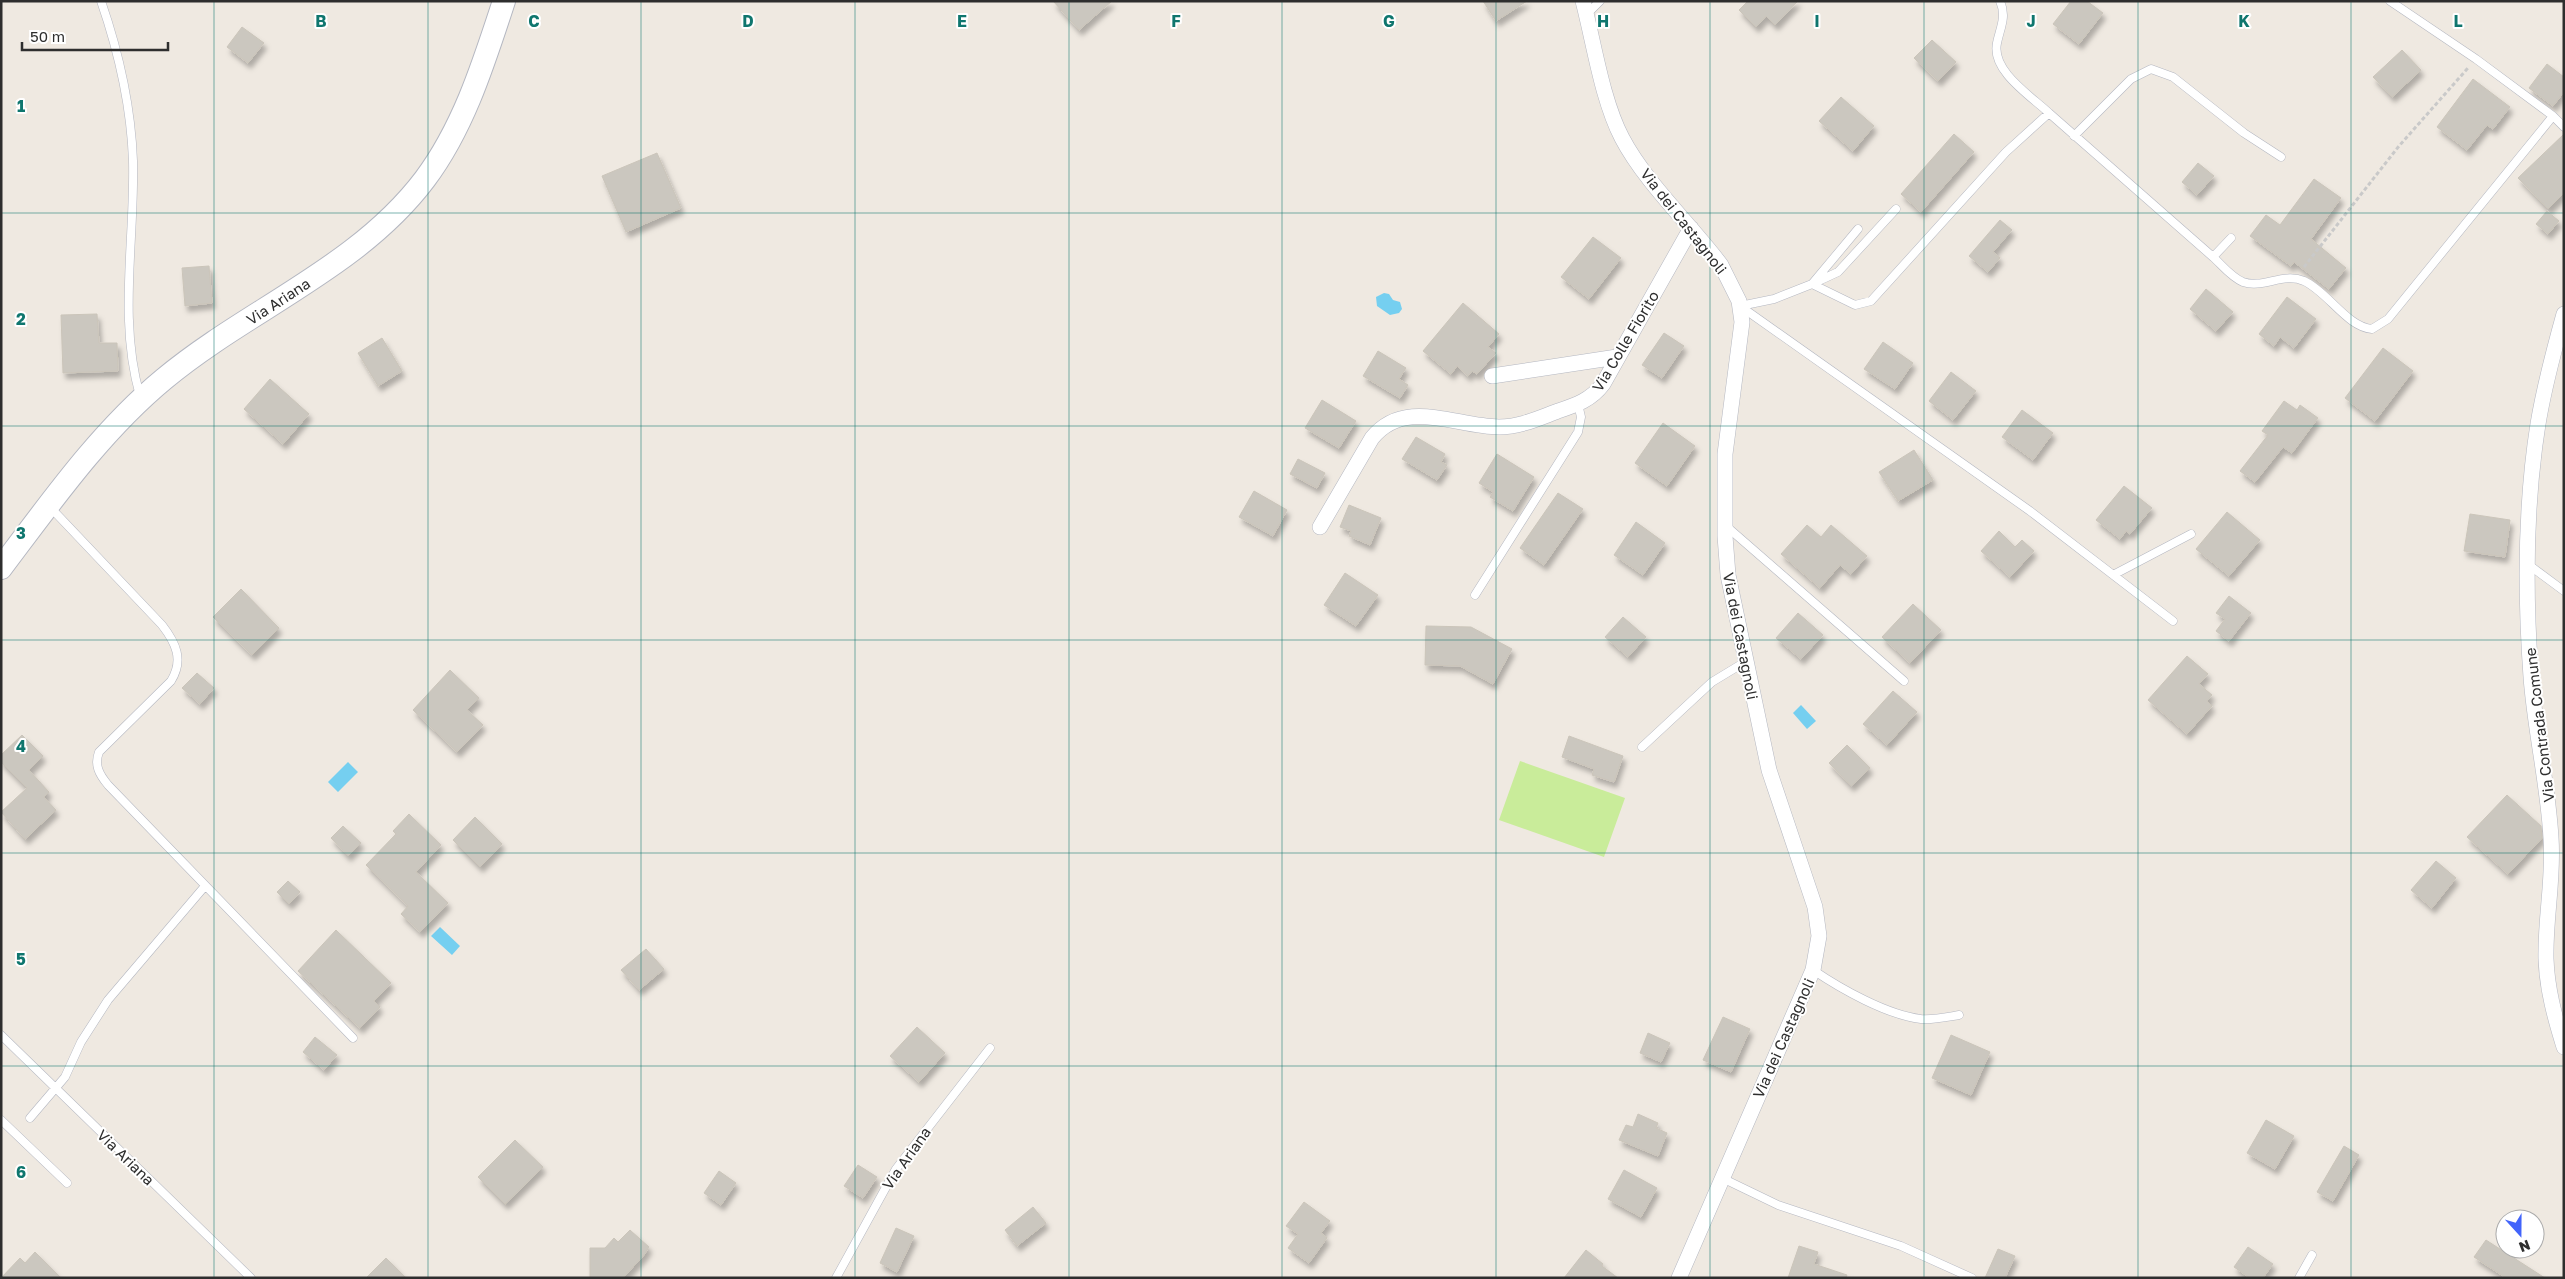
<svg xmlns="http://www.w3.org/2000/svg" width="2565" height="1279" font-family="'Golos Text',sans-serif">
	<defs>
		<filter id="shadow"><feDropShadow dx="3" dy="5.5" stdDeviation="2.5" flood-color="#0004"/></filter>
	</defs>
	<rect width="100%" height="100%" fill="#efe9e1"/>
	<path fill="#c9ec9a" d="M1520,761L1625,798L1604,857L1499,820Z"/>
	<path fill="#75cff0" d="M1384,293L1389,294L1393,300L1400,302L1402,309L1399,313L1390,315L1377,306L1376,297Z
		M1801,705L1816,721L1807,729L1793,713Z
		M348,762L358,772L338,792L328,782Z
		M440,927L460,946L452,955L431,936Z"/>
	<path fill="#cbc7bf" stroke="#cbc5ba" filter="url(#shadow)" d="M1053,1H1112L1079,30Z
		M1483,1H1527L1496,21Z
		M1748,1H1798L1775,25L1766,16L1756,27L1739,10Z
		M2071,1H2087L2103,13L2079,44L2053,24Z
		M242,27L264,43L248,63L227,47Z
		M1932,40L1956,62L1938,81L1914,58Z
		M2402,50L2421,70L2392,97L2373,77Z
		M2547,64L2564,77V92L2553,106L2529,88Z
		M2473,79L2510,107L2493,129L2487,125L2467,150L2437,127Z
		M1841,97L1874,126L1853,151L1819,121Z
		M1954,134L1974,152L1921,212L1901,194Z
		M2564,134V193L2548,209L2518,178Z
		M657,153L681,208L626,232L602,176Z
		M2198,163L2214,176L2197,195L2182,182Z
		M2314,179L2341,198L2311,239L2346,268L2329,289L2294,262L2291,266L2250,236L2266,215L2280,225Z
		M2547,211L2559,221L2548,234L2536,224Z
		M2000,220L2012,230L1993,252L2000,258L1988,272L1969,256Z
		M1593,237L1621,258L1589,299L1561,277Z
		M209,266L212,303L185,306L182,268Z
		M2206,289L2233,312L2216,331L2190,309Z
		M2287,297L2316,319L2294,348L2280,337L2274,346L2259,334Z
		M1463,303L1499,334L1488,347L1496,353L1477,374L1472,371L1468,376L1457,366L1451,374L1423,351Z
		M97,314L99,343H117L118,371L63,373L61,315Z
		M1664,333L1684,346L1662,378L1642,365Z
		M382,338L402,371L378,386L358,353Z
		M1883,342L1913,363L1895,389L1864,369Z
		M2383,348L2413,371L2375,421L2345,398Z
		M1378,351L1406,368L1399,379L1408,385L1400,398L1363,376Z
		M1951,372L1976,391L1953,420L1929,401Z
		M270,379L309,414L283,444L244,409Z
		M1322,400L1356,421L1339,448L1305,428Z
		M2284,401L2297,410L2300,405L2318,418L2292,453L2283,447L2255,482L2240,471L2268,435L2262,431Z
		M2022,410L2053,433L2033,460L2002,437Z
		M1663,423L1695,446L1667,486L1635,463Z
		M1416,437L1445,454L1441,462L1447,465L1437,480L1402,459Z
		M1914,450L1933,480L1898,501L1879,472Z
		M1497,454L1534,477L1513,511L1490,497L1493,492L1479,483Z
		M1298,459L1325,473L1317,488L1290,474Z
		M2124,486L2152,508L2130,534L2126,531L2120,539L2096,520Z
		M1254,491L1287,510L1273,536L1239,517Z
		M1558,493L1583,509L1544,565L1520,548Z
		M1349,505L1381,518L1370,545L1349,536L1351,531L1340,527Z
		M2227,512L2260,540L2229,576L2196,549Z
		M2470,514L2510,520L2505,557L2464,551Z
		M1636,522L1665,543L1643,575L1614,555Z
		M1807,525L1821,537L1831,525L1867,556L1851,574L1840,565L1820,588L1781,554Z
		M1999,531L2015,547L2022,540L2034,551L2010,577L1981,551Z
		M1345,573L1378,595L1356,626L1324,605Z
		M241,589L279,628L252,655L213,617Z
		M2229,596L2251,613L2229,641L2216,631L2225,619L2216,613Z
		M1913,604L1941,630L1910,663L1882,637Z
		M1798,613L1823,635L1801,659L1776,638Z
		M1623,617L1646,637L1628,657L1605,637Z
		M1426,626L1471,627L1512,649L1493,684L1460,666L1425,665Z
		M2187,656L2208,674L2199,684L2212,695L2207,701L2212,706L2187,734L2148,700Z
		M450,670L479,698L467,710L483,725L457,752L413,710Z
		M197,673L214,688L200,704L182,688Z
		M1893,691L1917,712L1887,745L1863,724Z
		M22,735L43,756L29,770L49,792L44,797L56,810L25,839L1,812L27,788L1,762V755Z
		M1569,736L1623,756L1614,782L1592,775L1594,769L1562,757Z
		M1847,745L1870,768L1851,786L1829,763Z
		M2507,795L2541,826L2542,838L2508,874L2467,837Z
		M409,814L441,845L416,872L448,903L420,932L401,914L408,906L366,865L396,834L393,831Z
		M475,817L502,844L480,867L453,840Z
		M343,826L361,843L348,856L331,838Z
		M2436,861L2456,878L2432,908L2411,890Z
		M288,881L300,892L289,904L277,892Z
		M336,930L391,983L374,1001L380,1007L360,1028L298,971Z
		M646,949L664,969L639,990L621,970Z
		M1723,1017L1750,1029L1731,1072L1703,1060Z
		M917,1027L945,1053L919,1082L890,1056Z
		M1648,1033L1670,1043L1661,1062L1640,1053Z
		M1951,1035L1990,1052L1971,1095L1932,1078Z
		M315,1037L337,1055L324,1070L303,1052Z
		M1638,1114L1658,1123L1656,1128L1667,1133L1658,1156L1619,1140L1626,1125L1633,1127Z
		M2266,1120L2294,1136L2275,1169L2247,1153Z
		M515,1140L543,1167L505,1204L478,1177Z
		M2344,1146L2359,1155L2333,1201L2317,1192Z
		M858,1165L877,1177L863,1198L844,1186Z
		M1624,1170L1657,1188L1641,1217L1608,1199Z
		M719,1171L736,1183L721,1205L704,1193Z
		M1304,1202L1330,1221L1321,1233L1327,1238L1309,1263L1288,1248L1298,1234L1286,1226Z
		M1033,1207L1046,1223L1017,1246L1005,1230Z
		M896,1228L914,1236L897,1272L880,1263Z
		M630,1230L649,1247L644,1255L623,1278H590V1248H605L614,1238L618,1242Z
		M2486,1240L2545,1278H2506L2474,1257Z
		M1799,1246L1818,1252L1814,1264L1847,1275L1846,1278H1788Z
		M2248,1247L2273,1264L2263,1278H2250L2234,1267Z
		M1998,1249L2015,1256L2005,1278H1985Z
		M1586,1250L1603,1264L1602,1266L1618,1278H1564Z
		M35,1252L61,1278H1L20,1258L25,1263Z
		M386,1258L406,1278H366Z"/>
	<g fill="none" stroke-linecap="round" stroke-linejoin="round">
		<g stroke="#b4b7c1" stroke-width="9">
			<path id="lane" d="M101,1C119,53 131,106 133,161C135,240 118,319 140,396
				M2000,1C2007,17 2000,28 1997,43C1991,71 2031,96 2049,113
				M2390,1L2476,59L2553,116
				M1586,15L1600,1
				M2074,136L2131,79L2151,69L2173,77L2244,133L2281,157
				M2213,257C2222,265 2231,277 2243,282C2263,289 2283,272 2304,281C2328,292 2347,327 2372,329L2388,319L2553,116L2564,127
				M1812,284L1855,305L1871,301L2006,152L2049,113L2213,257L2231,238
				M1812,284L1838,272L1896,209
				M1740,306L2030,511L2173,621
				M1740,306L1774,299L1812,284L1858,229
				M50,507L162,625C176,643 184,660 171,681L99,752C94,765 99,774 108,785L353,1038
				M1726,526L1904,681
				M2529,565L2564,591
				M2113,575L2191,534
				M1475,595L1578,432L1581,417L1578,404
				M1642,747L1712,682L1745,662
				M1813,970C1841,989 1887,1015 1921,1019C1934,1020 1947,1017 1959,1015
				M1,1035L251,1278
				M30,1118L65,1077L81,1042L108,1000L205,886
				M1,1120L67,1183
				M1722,1178L1778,1205L1901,1246L1972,1278
				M836,1278L896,1169L990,1048
				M2299,1278L2312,1255"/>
		</g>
		<g stroke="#b4b7c1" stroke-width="16">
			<path id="street" d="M1583,1C1594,43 1602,100 1622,138C1645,182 1690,224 1721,265L1739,301L1742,322L1725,454V536L1728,575L1769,770L1815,907L1819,936L1813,970L1679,1278
				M2564,314C2554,350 2544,387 2538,424C2525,506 2525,594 2531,677C2535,731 2548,784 2551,838C2554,879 2545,918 2546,959C2547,989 2555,1018 2564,1047
				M1492,376L1617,357
				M1320,527L1372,438C1405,397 1456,427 1499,427C1520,427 1539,418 1558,411C1576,405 1591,400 1603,384L1691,228"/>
		</g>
		<g stroke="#b4b7c1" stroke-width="24">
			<path id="secondary" d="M1,568C51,502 100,432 164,379C248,309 358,268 425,179C464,127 484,62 504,1"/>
		</g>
		<path stroke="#c9c9c9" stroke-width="3" stroke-dasharray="4 2.5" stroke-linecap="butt" d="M2304,267L2399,146L2468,68"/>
		<use href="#lane" stroke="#fff" stroke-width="8"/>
		<use href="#street" stroke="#fff" stroke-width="15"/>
		<use href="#secondary" stroke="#fff" stroke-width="22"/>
	</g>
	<path fill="none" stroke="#0f766e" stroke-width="1" stroke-opacity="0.55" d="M214,1V1278M428,1V1278M641,1V1278M855,1V1278M1069,1V1278M1282,1V1278M1496,1V1278M1710,1V1278M1924,1V1278M2138,1V1278M2351,1V1278M1,213H2564M1,426H2564M1,640H2564M1,853H2564M1,1066H2564"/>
	<g text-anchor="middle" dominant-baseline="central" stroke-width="4" stroke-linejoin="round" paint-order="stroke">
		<g font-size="15" fill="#2e2e2e" stroke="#fff">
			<text transform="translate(1684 221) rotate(52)">Via dei Castagnoli</text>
			<text transform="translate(278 301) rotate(-33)">Via Ariana</text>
			<text transform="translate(1625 341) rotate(-59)">Via Colle Fiorito</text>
			<text transform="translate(1741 636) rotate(79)">Via dei Castagnoli</text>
			<text transform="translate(2539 725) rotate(-97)">Via Contrada Comune</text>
			<text transform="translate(1783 1038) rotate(-66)">Via dei Castagnoli</text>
			<text transform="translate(126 1157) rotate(44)">Via Ariana</text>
			<text transform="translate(906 1158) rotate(-55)">Via Ariana</text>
		</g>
	</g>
	<g font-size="16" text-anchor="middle" font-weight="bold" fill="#0f766e" stroke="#fff" stroke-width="4" stroke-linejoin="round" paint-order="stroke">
		<text x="321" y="27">B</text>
		<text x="534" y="27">C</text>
		<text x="748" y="27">D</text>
		<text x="962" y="27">E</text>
		<text x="1176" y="27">F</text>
		<text x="1389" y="27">G</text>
		<text x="1603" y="27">H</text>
		<text x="1817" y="27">I</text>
		<text x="2031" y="27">J</text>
		<text x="2244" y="27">K</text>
		<text x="2458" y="27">L</text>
		<text x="21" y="112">1</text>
		<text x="21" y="325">2</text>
		<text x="21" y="539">3</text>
		<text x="21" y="752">4</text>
		<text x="21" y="965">5</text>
		<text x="21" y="1178">6</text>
	</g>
	<rect width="2565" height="1279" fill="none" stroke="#2e2e2e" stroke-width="5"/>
	<g transform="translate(2520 1234) rotate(159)"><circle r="24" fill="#ffffff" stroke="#ababab"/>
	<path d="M0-4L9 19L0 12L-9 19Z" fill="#4264fb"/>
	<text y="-8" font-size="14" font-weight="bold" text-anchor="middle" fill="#2e2e2e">N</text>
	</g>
	<path d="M22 42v8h146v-8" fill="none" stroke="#2e2e2e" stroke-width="2.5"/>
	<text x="30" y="42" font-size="15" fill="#2e2e2e" stroke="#ffffff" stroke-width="4" paint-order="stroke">50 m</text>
</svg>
